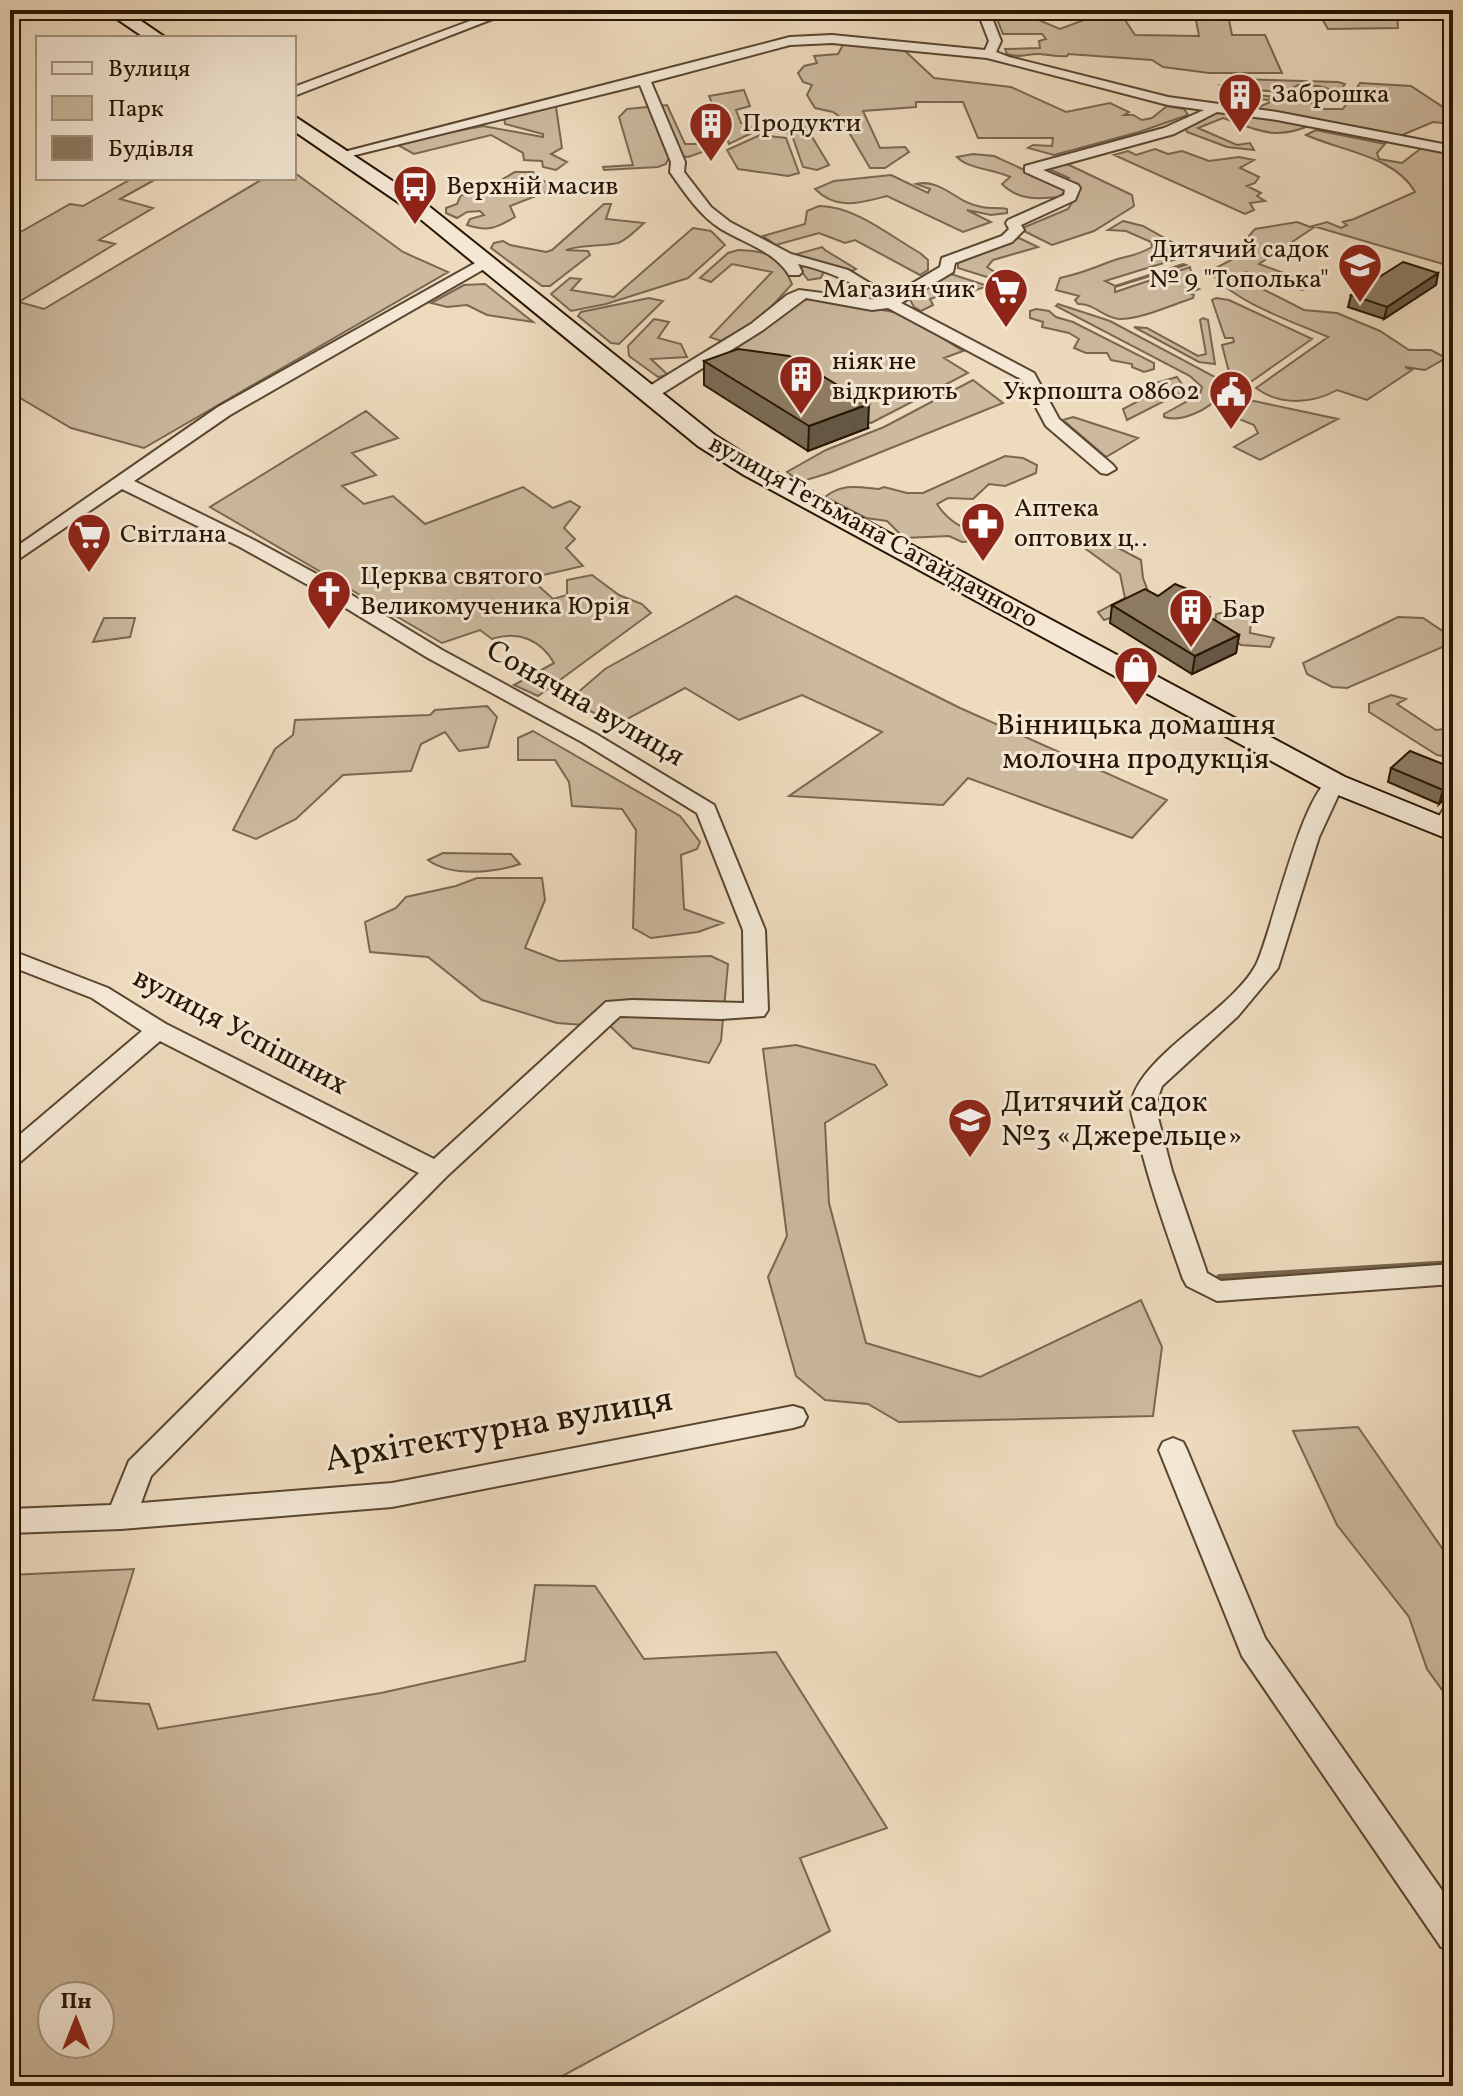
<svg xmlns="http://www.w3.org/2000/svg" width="1463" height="2096" font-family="Vollkorn,serif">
	<rect width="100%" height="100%" fill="#eedbbe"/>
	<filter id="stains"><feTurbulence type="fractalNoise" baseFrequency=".0025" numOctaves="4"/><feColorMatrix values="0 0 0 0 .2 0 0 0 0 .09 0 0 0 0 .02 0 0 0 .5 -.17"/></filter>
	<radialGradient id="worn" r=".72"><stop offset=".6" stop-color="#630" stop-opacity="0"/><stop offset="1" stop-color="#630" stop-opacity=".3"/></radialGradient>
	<path fill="#ccb99e" stroke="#7a6750" stroke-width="2" fill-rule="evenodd" d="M997,10H1034L1041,15L1036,19L1060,29L1100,14H1121L1135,35L1199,36L1194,10H1227L1232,35H1265L1282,73H1209L1163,67L1152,60L1068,54L1067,56C1058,57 1050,55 1040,54C1028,53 1020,59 1007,54L1005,49L1040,48L1039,41L1046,39L1042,34H1003L994,12Z
		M1288,10H1397L1398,28L1328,29L1321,17L1281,18Z
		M844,43L904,50L934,78L1011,87L1066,112L1110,103L1129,112L1124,115H1133L1142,120L1152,118L1167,106L1184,109L1188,115L1139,132L1054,155L1028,148L1033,145L1052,146L1053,138H978L963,102H916V107L863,111L880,148L905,147L909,152L885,168H870L840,117L833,112L815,108L807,95L812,85L803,82L798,73L804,66L817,63L814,56L838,54Z
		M1236,79L1338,82L1345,84L1339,92L1319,86L1298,85L1285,92L1253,90L1259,95L1275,97L1268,100L1241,97V93L1220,85Z
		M1360,83L1411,86L1446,109L1453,110V124L1433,122L1400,136L1261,112L1259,107L1279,98L1318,104L1314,109H1343Z
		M744,90L750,106L736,110L741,123L747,124L756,131L729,144L709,96Z
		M667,105L685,144H708L711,149L688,157L670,155L666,164L658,167L604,170L603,167L633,165L619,117L627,109Z
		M548,106L556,107L562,148L551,154L567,162L556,170L543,167L542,161L524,160L523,153L491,135L414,154L394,143L483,126L543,137V134L505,124L504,117Z
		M1221,111L1313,124C1276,141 1260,131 1223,118L1198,128L1237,145L1250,143L1254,150L1227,147L1187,132L1185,127Z
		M792,120L803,122L829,165L817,170L803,167L792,135L779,129L781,124Z
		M1316,130L1385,144L1377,153L1379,159L1402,163L1424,146L1453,153V267L1313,226L1327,222L1341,228L1347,225L1343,222L1354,219L1415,192C1395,156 1341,151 1306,135Z
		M760,135L786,138L799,173L788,176L738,169L727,150Z
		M1155,149L1168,154L1182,151L1209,161L1239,157L1254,160L1240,168L1259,177L1255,183L1247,186L1261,193L1257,196L1265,201L1250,203L1254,210L1245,214L1114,155L1128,151L1136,155Z
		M973,154L994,156L1066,189L1060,197C1038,199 1019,201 1002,184L1010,177C993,169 968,169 957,157Z
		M1065,163L1132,195L1134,206L1094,231L1052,245L1020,229L1068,209L1078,193L1063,182L1069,178L1044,167Z
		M515,172H533L537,179L556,185L554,189L510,206L515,217C497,228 488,232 467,225L470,219L484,215L480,211L467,212L457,218L446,213V208L457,204L461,195L482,194L479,188L494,184Z
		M295,173L403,252L448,272L144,448L71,428L10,392V238L70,204L83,206L133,178H158L120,199L153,208L99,240L115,244L19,302L44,309L261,180L294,178Z
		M891,175L928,193L930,189L916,184C942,178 957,204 982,207C990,209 998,207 1007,209V213L991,215L967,210L991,222L963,232L887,196C860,203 837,211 815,189L834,181Z
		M604,204H611L606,219L644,223C637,229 627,240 618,243C600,247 584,244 566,250L588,251L590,255L550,286H542L491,248L494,243L503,241L510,245L546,252L552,250Z
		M819,206C855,206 890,236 920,253L928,260V270L920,275L855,240L845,243L819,233L776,245L763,236L805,224L807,211Z
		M1123,221L1143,226L1193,254L1105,281L1115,286L1183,264L1186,265L1115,287V292L1190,267L1194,287L1199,289L1189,293L1194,295L1193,298C1169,306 1141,319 1120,319C1105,319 1094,303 1078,304L1075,300L1079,296L1056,290L1060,278C1078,274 1092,269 1109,262C1126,255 1133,258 1152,247L1151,242L1126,231L1108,230Z
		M1297,222L1313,228L1259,264L1314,284L1302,290L1246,272L1239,277L1304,310L1337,313L1380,331L1409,350H1431L1446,358L1425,370L1405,367L1412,370L1367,400L1337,390C1312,404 1280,406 1256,388L1328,337C1294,322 1232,302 1210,271L1235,258L1234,253L1255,229Z
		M693,228L711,231L725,245L688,278L606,304L571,311L551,294L570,278L581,279L571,290L614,297Z
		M1019,238L1038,247L993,260L987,267L1016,286L958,268V262Z
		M822,247L825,250L856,269L846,274L824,271L821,278L808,280L790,256Z
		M738,250C769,251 780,255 792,284L762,317L721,341L710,337L772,272L732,264L711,282L700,278L728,253Z
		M951,274L988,286L973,291L963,288L930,299L933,305L921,311L914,307L909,298Z
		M485,284L533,322L487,315L467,305L447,307L431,303L464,285Z
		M649,298L663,301L619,344L611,343L578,316L581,312Z
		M817,298L904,314L963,351L944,358L968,373L871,423L797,380L727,354L803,300Z
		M1216,298L1229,300L1312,339L1252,381L1245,382L1229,372L1222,345L1234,342L1233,338H1225L1212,300Z
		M1058,304L1110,321L1215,377L1221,383V395C1209,409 1182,423 1164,417V414L1200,394L1202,387L1190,376L1056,306Z
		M1036,309L1049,311L1056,317L1073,322L1154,363V369L1144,372L1132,367V364L1111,360L1107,353H1086L1074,348L1079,339L1069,333L1042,327L1043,322L1030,318V311Z
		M1203,318L1208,320L1215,364L1199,362L1134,327L1147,328L1198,356L1206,354L1200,320Z
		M654,319L669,322L658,338L681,344L687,357L651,359L668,375L658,377L629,356L628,346Z
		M1177,377L1186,390L1127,420L1123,409L1156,392L1145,386Z
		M973,380L1003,403L829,473L800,482L787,472L826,450L884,427Z
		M1254,401L1338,419L1260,460L1234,447L1258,433L1254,425L1234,417L1231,410L1243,402Z
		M366,411L398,438L352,453L376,475L342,486L364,504L393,496L425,524L523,487L553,508L570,501L580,507L564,528L575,539L566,548L583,566L530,578L553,599L567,595V580L592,575L619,595L642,604L651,613L538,696L514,685L554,663C541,640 518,630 492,639L480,630L442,643L210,507Z
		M1073,417L1138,438L1106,457L1063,420Z
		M1005,456L1023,458L1037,465L1036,473L1005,486L989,484L973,499L948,498L937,504C947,520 962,529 980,534L975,541L962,542L949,536L904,538L887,521L866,518L825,497C842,483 858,487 879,489L884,487L907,493H923Z
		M1107,542L1141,560L1143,578L1153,604L1104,620L1098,612L1125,598L1120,574L1082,546Z
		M736,596L960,708L1167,800L1132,838L968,778L943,805L789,796L882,732L802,695L739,720L685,688L618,724L568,701L605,669Z
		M1231,611L1251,619L1250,633L1274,638L1270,647L1241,645L1215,624L1216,614Z
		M1398,617L1423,618L1453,638L1445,646L1347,688L1332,687L1307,674L1303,663Z
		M104,618H135L130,637L93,642Z
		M1391,695L1406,699L1397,704L1436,730L1453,728V758L1437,755L1369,712V704Z
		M487,706L497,717L488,747L459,751L445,732L421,744L411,771L343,775L296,819L256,839L233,830L275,749L293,735L295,720L430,715L435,710Z
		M533,731L680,816L700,842L697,849L681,855L684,909L723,923L698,932L651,938L633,928L636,830L622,809L572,806L569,782L555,760H518V738Z
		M443,853L511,854L520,864C493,873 451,877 428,860Z
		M477,878H542L545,900L525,948L559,961L711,956L728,964L721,1041L709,1063L633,1048L611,1027L557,1023L482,1000L428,957L370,952L365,922L396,908L406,897L456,886Z
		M796,1045L875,1065L887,1085L825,1123L829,1203L866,1343L980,1377L1141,1300L1162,1347L1153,1416L899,1422L868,1404L825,1400L796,1376L768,1277L787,1236L763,1049Z
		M1358,1427L1453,1564V1705L1427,1669L1409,1617L1337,1525L1293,1431Z
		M134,1569L93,1700L149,1704L158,1729L381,1693L525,1661L535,1585L595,1586L644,1659L776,1652L887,1828L800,1858L830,1931L544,2086H10V1575ZM52,1996H100V2044H52Z"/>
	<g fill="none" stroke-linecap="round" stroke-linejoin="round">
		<path stroke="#76644c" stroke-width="8" d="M1220,1278L1453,1264"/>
		<g stroke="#594630" stroke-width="4">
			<path id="minor" d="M23,10H42L10,22V14Z
				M499,10H516L294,96V87Z
				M977,10H989L1001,41L996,52L1009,57L1168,97L1277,112L1453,146V154L1277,120L1217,112L1174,134L1043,170L1078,185L1080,188L1075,200L1021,225L1024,230L1012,242L955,263L953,272L901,303L1034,373L1059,419L1113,465L1116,469L1107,474L1101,473L1046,426L1021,379L888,308L872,310L806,298L763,330L655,398H643L641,394L643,390L751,324L787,295L799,290L877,300C854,282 826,270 798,264L802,272L799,275H789C774,251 746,244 721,229C699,215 685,193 670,172L671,162L640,85L343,158L336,154L790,37L832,35L985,50L989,41ZM832,43L987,58L1168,105L1204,110L1164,128L1025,166V172L1065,190L1064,195L1008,220L1006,223L1009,229L1002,236L942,258L940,267L891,296L848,270L791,254L730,222L711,207L684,172L685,162L651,82L790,45Z
				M486,257L491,259V265L230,415L134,481L252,539L322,577L442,650L596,734L714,805L765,930L768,1010L764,1016L721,1019L620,1016L446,1177L151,1476L141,1503L392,1483L793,1406L803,1409L807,1417L803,1425L793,1428L392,1507L121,1529L10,1533V1509L111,1505L129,1461L419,1173L160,1041L19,1163L10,1166V1143L142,1031L92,998L10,966V950L108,988L166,1024L434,1159L606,1002L632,1000L744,1003L743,930L697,813L582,742L428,658L308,585L240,547L122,489L10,565V551L218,407Z
				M1334,777L1344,783L1319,837L1278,968L1238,1016L1162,1086L1155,1106L1172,1171L1207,1273L1221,1281L1453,1264V1284L1217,1301L1187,1286L1183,1279C1166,1231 1149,1183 1137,1133C1135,1125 1130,1113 1131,1104C1139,1055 1231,1012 1256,965C1272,933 1303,785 1334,777Z
				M1453,806V828L1443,834L1435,832L1432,827L1445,807Z
				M1173,1438L1183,1442L1187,1450L1265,1638L1453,1906V1952L1441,1947L1242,1656L1159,1450L1163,1442Z"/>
		</g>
		<g stroke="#271501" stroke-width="4">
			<path id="secondary" d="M104,10H125L166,38H145Z
				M294,116L421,200L716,436L762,465L1345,777L1453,821V841L1323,789L744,475L698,446L407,208L294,131Z"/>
		</g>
		<use href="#minor" fill="#f4e8d5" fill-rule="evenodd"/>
		<use href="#secondary" fill="#f4e8d5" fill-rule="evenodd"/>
	</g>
	<path fill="#7a6b55" stroke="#271501" stroke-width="2" d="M1438,273L1436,285L1384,319L1348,307L1351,295Z
		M704,361L868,428L808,451L704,385Z
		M1158,596L1206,615L1239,635L1236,653L1192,674L1110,623L1112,605Z
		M1391,768H1453V790L1439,804L1388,782Z"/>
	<path fill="#635745" stroke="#271501" stroke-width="2" d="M1438,273L1436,285L1384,319L1387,307Z
		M869,404L868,428L808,451L809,426Z
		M1209,598L1206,616L1195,608Z
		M1239,635L1236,653L1192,674L1195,656Z
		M1453,780V790L1439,804L1443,790Z"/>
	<path fill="#8e7c63" stroke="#271501" stroke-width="2" d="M1403,262L1438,273L1387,307L1351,295Z
		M738,349L789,356L869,404L809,426L704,361Z
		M1175,584L1209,598L1195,608L1239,635L1195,656L1112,605L1145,589L1158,596Z
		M1410,751L1453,768V780L1443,790L1391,768Z"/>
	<defs>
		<g id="building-pin" transform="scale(2.3)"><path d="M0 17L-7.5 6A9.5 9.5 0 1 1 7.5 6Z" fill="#8f2418" stroke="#f4e8d5"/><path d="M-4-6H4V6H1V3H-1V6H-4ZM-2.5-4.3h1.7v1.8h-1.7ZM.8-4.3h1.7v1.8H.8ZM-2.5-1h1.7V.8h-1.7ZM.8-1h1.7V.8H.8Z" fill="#fff"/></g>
		<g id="bus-pin" transform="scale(2.3)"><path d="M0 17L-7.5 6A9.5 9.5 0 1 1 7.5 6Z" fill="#8f2418" stroke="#f4e8d5"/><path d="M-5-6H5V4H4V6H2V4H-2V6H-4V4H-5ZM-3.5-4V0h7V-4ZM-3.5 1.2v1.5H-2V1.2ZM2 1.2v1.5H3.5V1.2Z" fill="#fff"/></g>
		<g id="school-pin" transform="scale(2.3)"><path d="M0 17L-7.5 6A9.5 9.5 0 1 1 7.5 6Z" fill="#8f2418" stroke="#f4e8d5"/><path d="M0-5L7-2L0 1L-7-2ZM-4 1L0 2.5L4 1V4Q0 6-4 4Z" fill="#fff"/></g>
		<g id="supermarket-pin" transform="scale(2.3)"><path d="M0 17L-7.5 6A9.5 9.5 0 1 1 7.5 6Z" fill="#8f2418" stroke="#f4e8d5"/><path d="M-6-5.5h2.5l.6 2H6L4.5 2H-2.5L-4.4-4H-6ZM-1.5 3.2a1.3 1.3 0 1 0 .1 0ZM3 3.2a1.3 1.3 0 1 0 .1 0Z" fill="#fff"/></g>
		<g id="civic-pin" transform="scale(2.3)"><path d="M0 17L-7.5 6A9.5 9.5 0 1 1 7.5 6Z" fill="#8f2418" stroke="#f4e8d5"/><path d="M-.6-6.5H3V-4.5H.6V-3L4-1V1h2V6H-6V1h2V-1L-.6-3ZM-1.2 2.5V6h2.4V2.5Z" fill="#fff"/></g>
		<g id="pharmacy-pin" transform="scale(2.3)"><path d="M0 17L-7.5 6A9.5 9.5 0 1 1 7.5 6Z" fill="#8f2418" stroke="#f4e8d5"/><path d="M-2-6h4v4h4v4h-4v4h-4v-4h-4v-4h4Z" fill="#fff"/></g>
		<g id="church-pin" transform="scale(2.3)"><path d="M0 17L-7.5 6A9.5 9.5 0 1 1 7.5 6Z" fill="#8f2418" stroke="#f4e8d5"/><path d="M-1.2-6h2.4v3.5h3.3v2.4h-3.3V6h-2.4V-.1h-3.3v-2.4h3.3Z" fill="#fff"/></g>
		<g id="shop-pin" transform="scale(2.3)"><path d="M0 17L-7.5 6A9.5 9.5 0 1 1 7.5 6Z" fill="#8f2418" stroke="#f4e8d5"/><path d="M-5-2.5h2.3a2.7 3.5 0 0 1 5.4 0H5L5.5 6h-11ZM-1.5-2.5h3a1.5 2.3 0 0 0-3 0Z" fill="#fff"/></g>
	</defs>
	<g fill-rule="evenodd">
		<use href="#building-pin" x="1240" y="95"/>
		<use href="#building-pin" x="711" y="124"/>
		<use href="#bus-pin" x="415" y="187"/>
		<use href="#school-pin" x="1360" y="265"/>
		<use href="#supermarket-pin" x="1006" y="290"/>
		<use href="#building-pin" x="801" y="377"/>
		<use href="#civic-pin" x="1231" y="392"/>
		<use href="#pharmacy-pin" x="983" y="524"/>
		<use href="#supermarket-pin" x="89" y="535"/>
		<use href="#church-pin" x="329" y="592"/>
		<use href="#building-pin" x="1191" y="610"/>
		<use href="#shop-pin" x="1136" y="668"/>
		<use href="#school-pin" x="970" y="1120"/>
	</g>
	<g text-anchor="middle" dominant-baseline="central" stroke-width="6" stroke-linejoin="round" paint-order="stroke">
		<g font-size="26" fill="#271501" stroke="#f4e8d5" text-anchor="start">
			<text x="1271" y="95">Заброшка</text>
			<text x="742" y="124">Продукти</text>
			<text x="446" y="187">Верхній масив</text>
			<text x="1329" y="250" text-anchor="end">Дитячий садок<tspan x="1329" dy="30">№ 9 "Тополька"</tspan></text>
			<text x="975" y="290" text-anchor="end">Магазин чик</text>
			<text x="832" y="362">ніяк не<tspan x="832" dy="30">відкриють</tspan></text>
			<text x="1200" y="392" text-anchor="end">Укрпошта 08602</text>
			<text x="1014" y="509">Аптека<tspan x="1014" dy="30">оптових ц‥</tspan></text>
			<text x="120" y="535">Світлана</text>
			<text x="360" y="577">Церква святого<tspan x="360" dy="30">Великомученика Юрія</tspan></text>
			<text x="1222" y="610">Бар</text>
		</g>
		<g font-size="26" fill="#271501" stroke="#f4e8d5">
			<text transform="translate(873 532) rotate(29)">вулиця Гетьмана Сагайдачного</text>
		</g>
		<g font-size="30" fill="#271501" stroke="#f4e8d5">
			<text transform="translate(585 704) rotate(30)">Сонячна вулиця</text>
			<text transform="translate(240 1032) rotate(28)">вулиця Успішних</text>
		</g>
		<g font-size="30" fill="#271501" stroke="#f4e8d5">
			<text x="1136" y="726">Вінницька домашня<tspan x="1136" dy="34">молочна продукція</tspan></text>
			<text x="1001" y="1103" text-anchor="start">Дитячий садок<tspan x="1001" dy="34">№3 «Джерельце»</tspan></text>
		</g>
		<g font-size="36" fill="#271501" stroke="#f4e8d5">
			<text transform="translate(499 1431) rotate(-10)">Архітектурна вулиця</text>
		</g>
	</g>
	<rect width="1463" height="2096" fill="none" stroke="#eedbbe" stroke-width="40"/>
	<rect x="12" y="12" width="1439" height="2072" fill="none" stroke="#271501" stroke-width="4"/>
	<rect x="20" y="20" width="1423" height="2056" fill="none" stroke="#271501" stroke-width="2"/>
	<rect x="36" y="36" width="260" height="144" fill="#f4e8d5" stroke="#a29480" stroke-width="2"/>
	<rect x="52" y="62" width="40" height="12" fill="#f4e8d5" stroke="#a29480" stroke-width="2"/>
	<text x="108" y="76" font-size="24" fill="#271501">Вулиця</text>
	<rect x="52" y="96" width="40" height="24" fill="#ccb99e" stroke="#a29480" stroke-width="2"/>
	<text x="108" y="116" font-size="24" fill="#271501">Парк</text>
	<rect x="52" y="136" width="40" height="24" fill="#8e7c63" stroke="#a29480" stroke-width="2"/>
	<text x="108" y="156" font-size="24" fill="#271501">Будівля</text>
	<g transform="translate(76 2020)"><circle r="38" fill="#f4e8d5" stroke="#a29480" stroke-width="2"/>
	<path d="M0-6L14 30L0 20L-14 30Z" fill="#8f2418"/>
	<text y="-12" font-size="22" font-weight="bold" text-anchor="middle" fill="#271501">Пн</text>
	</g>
	<rect width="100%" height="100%" filter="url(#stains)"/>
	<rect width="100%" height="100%" fill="url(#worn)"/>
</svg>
